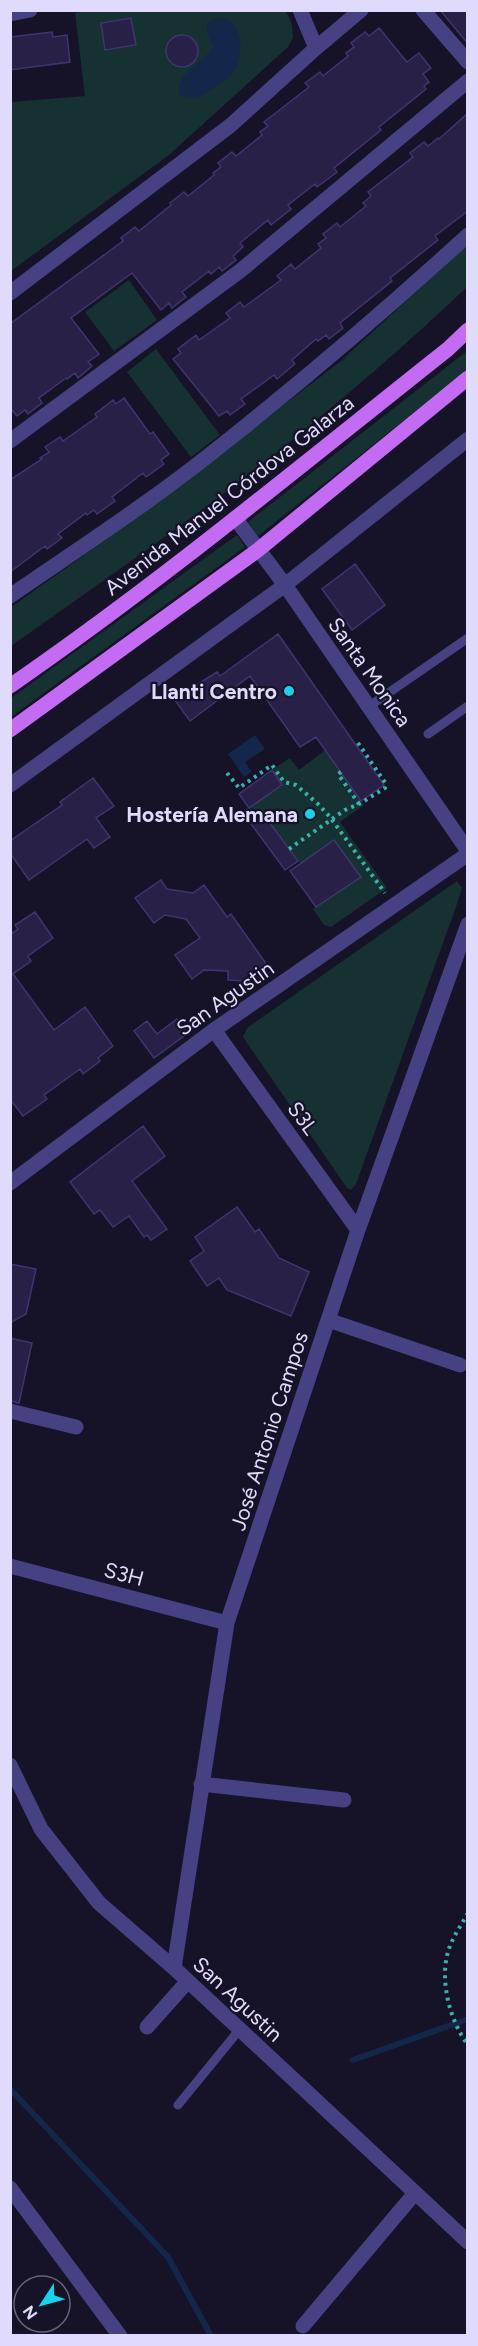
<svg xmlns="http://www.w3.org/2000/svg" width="478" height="2346" font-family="Figtree,sans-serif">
	<rect width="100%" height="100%" fill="#161227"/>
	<path fill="#163131" d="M90,10L286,11L292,24L293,38L288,47L169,155L11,271V102L85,96L75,13Z
		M467,245V287C407,344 344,398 279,451C192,520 101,582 11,646L10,608L129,523L341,361Z
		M129,280L157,320L114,351L85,312Z
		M156,349L220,435L191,457L127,372Z
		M467,351V370L465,372L258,536L248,522Z
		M237,535L245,547L11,717V698Z
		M328,748L332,760L364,805L340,822L387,888L331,927L324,925L313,909L361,877L334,840L301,864L264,815L251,824L242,811L282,786L272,770L290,758L299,770Z
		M457,881L462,888L456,907L356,1184L351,1190L347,1188L243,1037L247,1028Z"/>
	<path fill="#13274a" d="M220,18C224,19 230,21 233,24C244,35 242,61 232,73C224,83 208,90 198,98C191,100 186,98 180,95C174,73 204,63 213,47C208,32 199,23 220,18Z
		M255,735L265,749L245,762L252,772L244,777L228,754Z"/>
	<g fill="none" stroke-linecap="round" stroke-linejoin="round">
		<path stroke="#13274a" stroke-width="6" d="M353,2060L468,2019
			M10,2089L168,2257L211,2336"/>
	</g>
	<path fill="#292047" stroke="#413471" stroke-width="1.5" d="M440,10H468V44Z
		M131,18L136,45L105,50L101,23Z
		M379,28L407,62L419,53L431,68L423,74L429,82L424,86L426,89L379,127L381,130L334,168L337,172L317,187L315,184L288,205L291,209L271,225L268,220L240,243L243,247L233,256L236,260L222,271L219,267L211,274L209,271L182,292L186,297L172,308L169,303L161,310L132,273L71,318L99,354L88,362L92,366L78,378L75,373L67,379L66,378L39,398L42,403L28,414L25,410L17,416L10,408V324L123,241L121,238L135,227L139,231L171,205L170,203L184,192L188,196L214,175L213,173L221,167L218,163L232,152L236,156L262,135L260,132L268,126L264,122L309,87L305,83L320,72L323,76L348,56L346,53L354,47L351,43L365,32L369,36Z
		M52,32L53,37L67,35L70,62L10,70V37Z
		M166 51a16 16 0 1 1 32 0a16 16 0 1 1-32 0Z
		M468,113V211L435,236L438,240L390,278L392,281L340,323L343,328L329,339L326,335L318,341L316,339L292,360L295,364L277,379L274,375L241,399L245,404L230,415L227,411L219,416L173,359L181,353L178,349L196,335L199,340L230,318L226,313L240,302L244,307L255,299L281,280L277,276L291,264L295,269L321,248L318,244L326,238L323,234L337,223L340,227L366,206L363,203L371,196L368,192L413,157L410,153L424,142L428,146L438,138L439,139Z
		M124,398L150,434L153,432L169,454L161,460L164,464L146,477L143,473L112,497L115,501L97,514L94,510L87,515L86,513L58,534L62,538L47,549L45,546L10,572V480L42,459L40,458L49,452L45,447L60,437L63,441L97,417L95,414L113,400L116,404Z
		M355,564L385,605L352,630L322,589Z
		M278,634L384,785L361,801L316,737L300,747L250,676L190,721L174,699L217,672L220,676Z
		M272,770L282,785L249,808L239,794Z
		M93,778L114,806L96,818L110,837L94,848L87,839L29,880L10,853V841L62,805L60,802Z
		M264,815L298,861L285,870L251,824Z
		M334,840L361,877L316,907L290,871Z
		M161,880L167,889L193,893L204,885L227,917L231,914L267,965L245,981L228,980V971L204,970L192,979L175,955L200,938L186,919L165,915L154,923L135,898Z
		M35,912L53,938L28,956L31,961L13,974L54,1030L85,1007L113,1046L98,1058L100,1061L83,1074L80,1069L44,1095L47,1099L23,1116L10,1099V929L13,933L18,929L15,925Z
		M177,1019L188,1033L154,1058L134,1031L147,1021L157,1034Z
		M143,1126L165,1156L132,1181L167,1229L151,1240L147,1235L144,1237L129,1216L113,1227L100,1210L94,1214L70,1182Z
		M237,1207L255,1232L259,1229L279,1258L309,1272L291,1316L227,1290L219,1278L207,1286L190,1261L204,1251L195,1237Z
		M10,1264L36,1269L26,1314L10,1323Z
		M10,1338L32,1343L19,1403L10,1401Z"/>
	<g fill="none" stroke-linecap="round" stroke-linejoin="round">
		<path stroke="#3ab1ae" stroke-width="4" stroke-dasharray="3 4.5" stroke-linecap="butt" d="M341,772L338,774L359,804
			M227,773L239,788L272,765L284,782L296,785L318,804L330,817L385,893
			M289,849L345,810L361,803L385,788L386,784L356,740
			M468,1913C462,1924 454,1935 450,1946C438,1976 449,2020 468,2045"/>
		<path stroke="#454183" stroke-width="9" d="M368,707L468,638
			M428,734L468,706
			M178,2105L240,2029"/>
		<path stroke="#454183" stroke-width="15" d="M300,10L316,48
			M423,10L468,62
			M10,14L30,10
			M10,293L231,125L316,48L361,10
			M10,441L240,271L468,81
			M235,518L285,585L468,851
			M10,596C80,548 152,501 218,448C304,380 387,309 468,235
			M10,785L285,585L468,439
			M214,1030L358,1230
			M10,1183L214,1030L468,854
			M328,1320L460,1365
			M10,1411L76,1427
			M10,1566L227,1623
			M10,1765L41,1829L99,1903L174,1968L468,2242
			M201,1784L344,1800
			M174,1968L227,1623L358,1230L468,924
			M147,2027L188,1981
			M10,2188L120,2336
			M303,2326L415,2193"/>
		<path stroke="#c46bf3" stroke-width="15" d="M10,686C162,581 304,463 448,349L468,330
			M10,730L258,550L468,378"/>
	</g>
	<g fill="#17d1ed" stroke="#161227" stroke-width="2">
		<circle cx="289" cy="691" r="6"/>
		<circle cx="310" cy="814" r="6"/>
	</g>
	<g text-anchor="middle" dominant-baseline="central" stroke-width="4.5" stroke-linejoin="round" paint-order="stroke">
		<g font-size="21" fill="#e0dbfc" stroke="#161227">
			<text transform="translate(229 495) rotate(-38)">Avenida Manuel Córdova Galarza</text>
			<text transform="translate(370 672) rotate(55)">Santa Monica</text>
			<text transform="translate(225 998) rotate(-35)">San Agustin</text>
			<text transform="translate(303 1118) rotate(54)">S3L</text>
			<text transform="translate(269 1431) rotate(-72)">José Antonio Campos</text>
			<text transform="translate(124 1574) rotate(15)">S3H</text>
			<text transform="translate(238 1999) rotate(43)">San Agustin</text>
		</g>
		<g font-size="21" font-weight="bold" fill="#e0dbfc" stroke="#161227" text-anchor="end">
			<text x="277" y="691">Llanti Centro</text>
			<text x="298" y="814">Hostería Alemana</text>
		</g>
	</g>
	<rect width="478" height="2346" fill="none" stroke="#e0dbfc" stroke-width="24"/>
	<g transform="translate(42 2304) rotate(234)"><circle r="28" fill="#161227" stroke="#67627c" stroke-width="1.5"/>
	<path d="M0-4.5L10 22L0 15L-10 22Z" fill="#17d1ed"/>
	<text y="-9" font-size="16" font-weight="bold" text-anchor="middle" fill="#e0dbfc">N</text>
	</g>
</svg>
